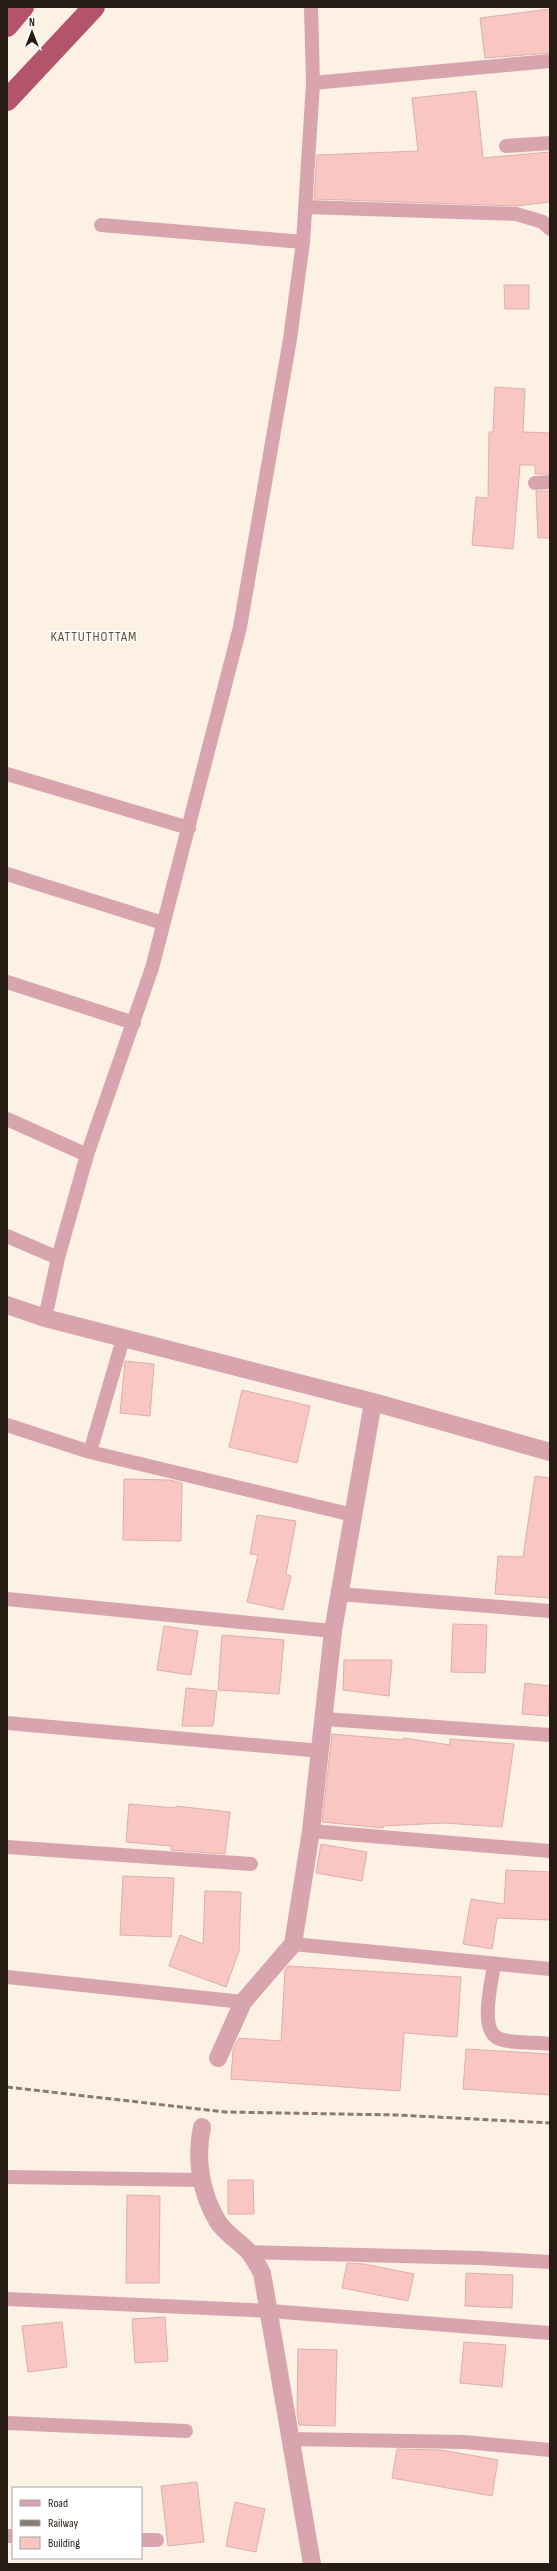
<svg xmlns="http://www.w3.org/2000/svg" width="557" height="2571" font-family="'Sofia Sans Condensed',sans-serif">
	<rect width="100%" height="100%" fill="#fdf0e5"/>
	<path fill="#fac6c1" stroke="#dab1ad" d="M550,9V53L485,58L480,18Z
		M476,91L483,158L550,152V202L517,206L314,199L317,155L418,151L412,98Z
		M504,285H529V309H505Z
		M495,387L525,389L523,432L550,433V474H535V465H520L513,549L472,545L476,497L488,498L489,432H493Z
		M536,491H550V538H538Z
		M125,1361L154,1364L150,1416L120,1413Z
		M242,1390L310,1406L297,1463L229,1447Z
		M535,1476L550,1478V1598L495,1594L498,1556L523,1557Z
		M124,1479L170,1480L182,1483L181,1541L123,1540Z
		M257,1515L296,1521L286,1574L291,1576L283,1610L247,1602L258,1555L250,1554Z
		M453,1624L487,1625L485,1673L451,1672Z
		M164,1626L198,1631L191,1675L157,1670Z
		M222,1635L284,1640L279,1694L218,1690Z
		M344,1660H392L389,1696L343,1690Z
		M525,1683L550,1686L548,1716L522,1714Z
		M186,1688L217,1691L213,1726H182Z
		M332,1734L403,1740L404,1738L450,1745V1739L514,1744L502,1827L444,1823L383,1826V1828L322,1822Z
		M129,1804L176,1808V1806L230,1812L225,1854L171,1850V1846L126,1842Z
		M321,1844L367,1852L362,1881L316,1873Z
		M506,1870L550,1872V1920L497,1918L492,1949L463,1944L471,1899L504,1904Z
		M123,1876L174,1878L171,1937L120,1935Z
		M205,1891L241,1892L239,1951L226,1987L169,1966L180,1935L203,1944Z
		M288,1966L461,1977L457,2037L404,2033L400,2091L231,2079L233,2049L239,2038L281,2041L285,1970Z
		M466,2049L550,2054V2095L463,2089Z
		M228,2180H253L254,2214H228Z
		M127,2195L160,2196L159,2283H126Z
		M347,2263L364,2264L414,2274L408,2301L342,2288Z
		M466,2273L513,2275L512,2308L465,2306Z
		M165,2317L168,2361L135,2363L132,2319Z
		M62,2322L67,2367L28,2372L22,2326Z
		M464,2342L506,2345L502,2387L460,2383Z
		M298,2349L337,2350L335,2426L299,2425L297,2412Z
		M397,2449L441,2450L498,2460L492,2496L392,2478Z
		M197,2482L204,2542L168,2546L161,2486Z
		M235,2502L265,2509L256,2552L226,2546Z"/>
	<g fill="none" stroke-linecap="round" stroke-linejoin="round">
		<path stroke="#d8a5ae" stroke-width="14" d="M313,83L550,61
			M506,146L550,143
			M306,207L516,214L543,222L550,229
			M101,225L303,242
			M535,483L550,482
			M7,774L189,828
			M7,874L163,923
			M7,982L134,1023
			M7,1119L87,1155
			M7,1236L58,1258
			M45,1318L58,1258L87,1155L152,968L240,627L290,339L303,242L313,83L311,7
			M7,1425L90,1452L353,1515
			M90,1452L123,1339
			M339,1594L550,1611
			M7,1599L333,1631
			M325,1719L550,1735
			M7,1723L321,1751
			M311,1831L550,1851
			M7,1847L251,1864
			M293,1944L550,1969
			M494,1964C492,1982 478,2032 500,2039C515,2044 535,2042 550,2044
			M7,1977L243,2002
			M7,2177L201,2180
			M249,2252L479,2258L550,2262
			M7,2299L270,2311L550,2333
			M7,2423L186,2431
			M290,2439L464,2442L550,2450
			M7,2536H13
			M141,2540H157"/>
		<path stroke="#d8a5ae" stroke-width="18" d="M7,1305L45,1318L373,1402L550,1452
			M218,2058L243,2002L293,1944L311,1831L333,1631L373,1402
			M202,2127C195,2159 201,2194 218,2222C226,2234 240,2242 249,2252C254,2258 258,2266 262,2273L312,2564"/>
		<path stroke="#b4546c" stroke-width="22" d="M7,26L23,7
			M7,100L94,7"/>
		<path stroke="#887c72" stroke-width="3" stroke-dasharray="6 3" stroke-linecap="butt" d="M7,2087L225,2112L398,2115L550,2123"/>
	</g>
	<g text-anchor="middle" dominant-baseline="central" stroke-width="3" stroke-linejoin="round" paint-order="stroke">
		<g font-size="14" letter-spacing="1" fill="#634933" stroke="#fff">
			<text x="94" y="636">KATTUTHOTTAM</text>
		</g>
	</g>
	<rect width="557" height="2571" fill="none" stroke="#271c13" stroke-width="16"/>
	<rect x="12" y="2487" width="130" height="72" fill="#ffffff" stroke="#a9a4a1"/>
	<rect x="20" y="2500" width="20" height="6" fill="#d8a5ae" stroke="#a9a4a1"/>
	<text x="48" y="2507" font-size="12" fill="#271c13">Road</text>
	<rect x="20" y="2520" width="20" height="6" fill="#887c72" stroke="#a9a4a1"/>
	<text x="48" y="2527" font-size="12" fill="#271c13">Railway</text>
	<rect x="20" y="2537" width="20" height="12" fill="#fac6c1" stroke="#a9a4a1"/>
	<text x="48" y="2547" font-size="12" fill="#271c13">Building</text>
	<g transform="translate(32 32)" stroke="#ffffff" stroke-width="3" paint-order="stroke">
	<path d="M0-3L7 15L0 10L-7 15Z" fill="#271c13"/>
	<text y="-6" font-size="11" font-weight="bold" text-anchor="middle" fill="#271c13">N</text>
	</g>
</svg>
